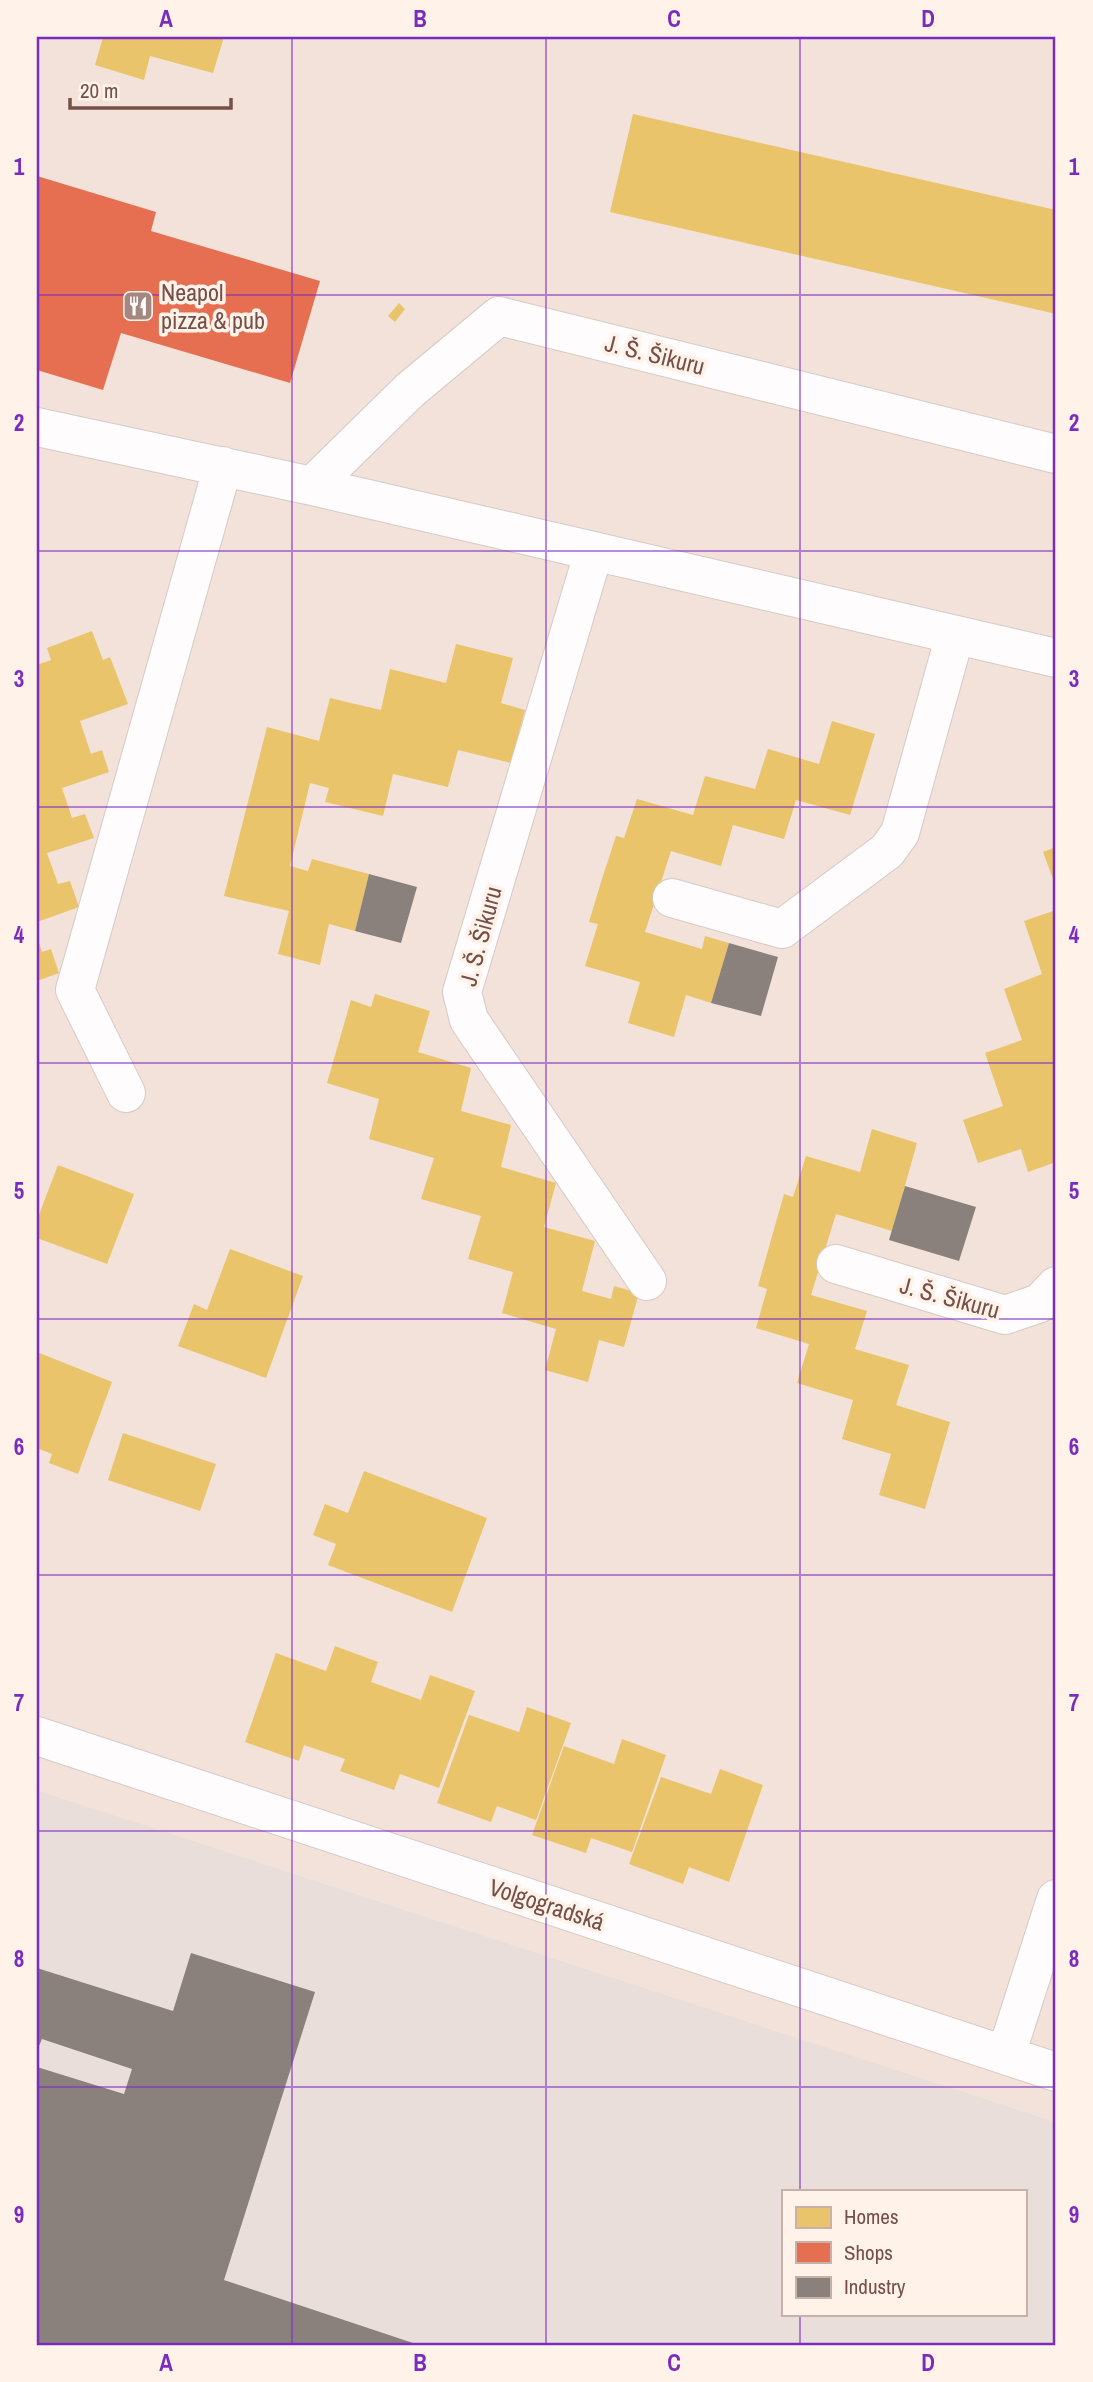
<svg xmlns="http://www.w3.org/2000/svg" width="1093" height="2382" font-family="'Archivo Narrow',sans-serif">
	<rect width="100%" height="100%" fill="#f7eee9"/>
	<path fill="#f3e2d9" d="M37,37H1056V2122L37,1790Z"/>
	<path fill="#eadeda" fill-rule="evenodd" d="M37,1790L1056,2122V2345H37ZM783,2191H1025V2314H783Z"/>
	<path fill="#e9c46a" d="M103,37H224L213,73L150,56L144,80L95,65Z
		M633,114L1056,210V314L610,212Z
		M399,303L405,309L395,322L388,316Z
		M92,631L103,660L110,657L128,704L80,721L91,754L102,750L109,772L62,788L72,818L85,814L94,838L47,853L58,884L70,881L79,907L37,922V665L51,660L47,648Z
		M456,644L513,658L501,703L525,710L511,763L458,750L448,787L393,774L383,816L325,802L329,788L310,783L290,866L308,871L312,859L369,874L355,931L329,924L320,965L278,954L289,911L224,896L267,727L319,741L330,698L381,710L390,669L446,683Z
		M832,721L875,734L850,815L796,800L784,839L733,825L721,866L671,851L645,932L702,949L705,936L729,943L711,1003L686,995L674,1037L628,1023L640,982L585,966L598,924L589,922L601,882L616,836L624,838L637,799L693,815L705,776L755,789L768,749L819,764Z
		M1056,847V887L1043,852Z
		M1056,910V1162L1028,1172L1021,1149L978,1163L963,1120L1003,1106L985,1053L1022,1040L1004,989L1042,974L1024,921Z
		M37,936L42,952L51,949L59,973L37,981Z
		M375,994L430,1011L418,1052L471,1068L461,1111L511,1125L501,1167L556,1183L544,1227L595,1241L582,1291L611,1299L614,1286L639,1293L624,1347L599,1340L588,1382L545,1370L556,1329L502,1313L513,1272L468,1259L481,1216L421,1199L434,1158L369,1139L379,1099L327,1083L351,1000L371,1007Z
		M872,1129L917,1143L892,1231L836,1214L811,1295L867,1311L855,1349L909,1365L896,1405L950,1422L925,1509L879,1495L891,1454L842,1439L853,1400L797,1383L809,1344L756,1328L767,1289L758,1286L784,1194L793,1197L806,1156L860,1172Z
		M58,1165L134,1194L107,1264L37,1238V1220Z
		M230,1249L303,1276L266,1378L178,1346L194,1304L207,1310Z
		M37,1352L112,1382L78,1474L49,1463L52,1454L37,1448Z
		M123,1433L216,1464L200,1511L108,1480Z
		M364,1471L487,1518L452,1612L328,1565L336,1544L313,1535L325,1504L348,1513Z
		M335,1646L378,1662L371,1682L421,1700L430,1675L475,1691L439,1788L400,1774L394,1790L340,1771L345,1759L304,1745L299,1761L245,1742L276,1653L326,1671Z
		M527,1707L571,1723L536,1820L497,1806L491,1822L437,1803L469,1715L519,1732Z
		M622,1739L666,1755L632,1852L591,1838L586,1853L532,1835L564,1746L614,1764Z
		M720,1769L763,1785L729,1882L689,1867L683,1884L629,1864L661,1777L711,1794Z"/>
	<path fill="#e76f51" d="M37,176L156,212L151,231L320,281L290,383L121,333L103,390L37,370Z"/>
	<path fill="#8a817c" d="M369,874L417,887L401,943L355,931Z
		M729,943L778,957L761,1016L711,1003Z
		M905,1186L976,1207L959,1261L889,1240Z
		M191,1953L315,1992L224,2280L419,2345H37V2067L124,2094L132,2069L42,2039L37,2051V1968L173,2011Z"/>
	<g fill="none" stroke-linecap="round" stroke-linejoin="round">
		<g stroke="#d5cac6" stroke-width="40">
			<path id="street" d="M37,427L312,486L1056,658
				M312,486L410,390L499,316L1056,454
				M594,551L462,992L469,1020L647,1281
				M672,898L782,929L887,851L900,833L955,635
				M126,1093L75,990L223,466
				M836,1264L1005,1315L1040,1303L1056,1286
				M37,1736L1056,2072
				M1006,2055L1056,1899"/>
		</g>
		<use href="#street" stroke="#fefcfc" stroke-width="38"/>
	</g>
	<path fill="none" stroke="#7b2cbf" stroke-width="2" stroke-opacity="0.55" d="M292,37V2345M546,37V2345M800,37V2191M37,295H1056M37,551H1056M37,807H1056M37,1063H1056M37,1319H1056M37,1575H1056M37,1831H1056M37,2087H1056M800,2314V2345"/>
	<defs>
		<g id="restaurant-square" transform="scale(1.575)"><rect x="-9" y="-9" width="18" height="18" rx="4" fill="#a38780" stroke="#fff2e9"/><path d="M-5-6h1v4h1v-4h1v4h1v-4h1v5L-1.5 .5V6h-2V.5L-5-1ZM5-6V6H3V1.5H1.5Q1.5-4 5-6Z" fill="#fff"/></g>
	</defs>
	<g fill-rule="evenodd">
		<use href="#restaurant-square" x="138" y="306"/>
	</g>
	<g text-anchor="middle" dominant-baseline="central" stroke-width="7" stroke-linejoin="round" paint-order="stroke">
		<g font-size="24" fill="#764f48" stroke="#fff2e9" text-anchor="start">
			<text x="161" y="292">Neapol<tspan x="161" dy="28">pizza &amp; pub</tspan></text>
		</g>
		<g font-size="24" fill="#764f48" stroke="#fff2e9">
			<text transform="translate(655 354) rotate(14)">J. Š. Šikuru</text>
			<text transform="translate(480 936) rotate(-75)">J. Š. Šikuru</text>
			<text transform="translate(950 1297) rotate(15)">J. Š. Šikuru</text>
			<text transform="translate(547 1904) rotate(18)">Volgogradská</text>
		</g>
	</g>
	<rect width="1093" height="2382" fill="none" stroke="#fff2e9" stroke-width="77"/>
	<rect x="782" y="2190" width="245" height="126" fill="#fff2e9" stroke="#c8b1a9" stroke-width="2"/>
	<rect x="796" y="2207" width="35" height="21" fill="#e9c46a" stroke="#c8b1a9" stroke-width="2"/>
	<text x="844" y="2224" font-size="21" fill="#764f48">Homes</text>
	<rect x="796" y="2242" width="35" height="21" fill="#e76f51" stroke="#c8b1a9" stroke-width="2"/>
	<text x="844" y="2260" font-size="21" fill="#764f48">Shops</text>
	<rect x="796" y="2277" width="35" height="21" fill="#8a817c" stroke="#c8b1a9" stroke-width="2"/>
	<text x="844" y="2294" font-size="21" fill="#764f48">Industry</text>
	<path d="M70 98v10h161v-10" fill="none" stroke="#764f48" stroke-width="3.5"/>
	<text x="80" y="98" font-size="21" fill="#764f48" stroke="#fff2e9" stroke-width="5" paint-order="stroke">20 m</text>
	<rect x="38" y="38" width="1016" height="2306" fill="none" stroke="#7b2cbf" stroke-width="2.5"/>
	<g font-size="23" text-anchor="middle" font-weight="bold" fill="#7b2cbf">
		<text x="166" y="27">A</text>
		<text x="420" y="27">B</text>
		<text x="674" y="27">C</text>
		<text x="928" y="27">D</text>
		<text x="19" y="175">1</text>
		<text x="1074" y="175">1</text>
		<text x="19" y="431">2</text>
		<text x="1074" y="431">2</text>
		<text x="19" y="687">3</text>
		<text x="1074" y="687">3</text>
		<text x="19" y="943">4</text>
		<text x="1074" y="943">4</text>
		<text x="19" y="1199">5</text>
		<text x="1074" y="1199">5</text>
		<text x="19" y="1455">6</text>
		<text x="1074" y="1455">6</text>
		<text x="19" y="1711">7</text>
		<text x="1074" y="1711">7</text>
		<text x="19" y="1967">8</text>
		<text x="1074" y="1967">8</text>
		<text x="19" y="2223">9</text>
		<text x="1074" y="2223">9</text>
		<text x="166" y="2371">A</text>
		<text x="420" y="2371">B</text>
		<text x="674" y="2371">C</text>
		<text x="928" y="2371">D</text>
	</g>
</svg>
